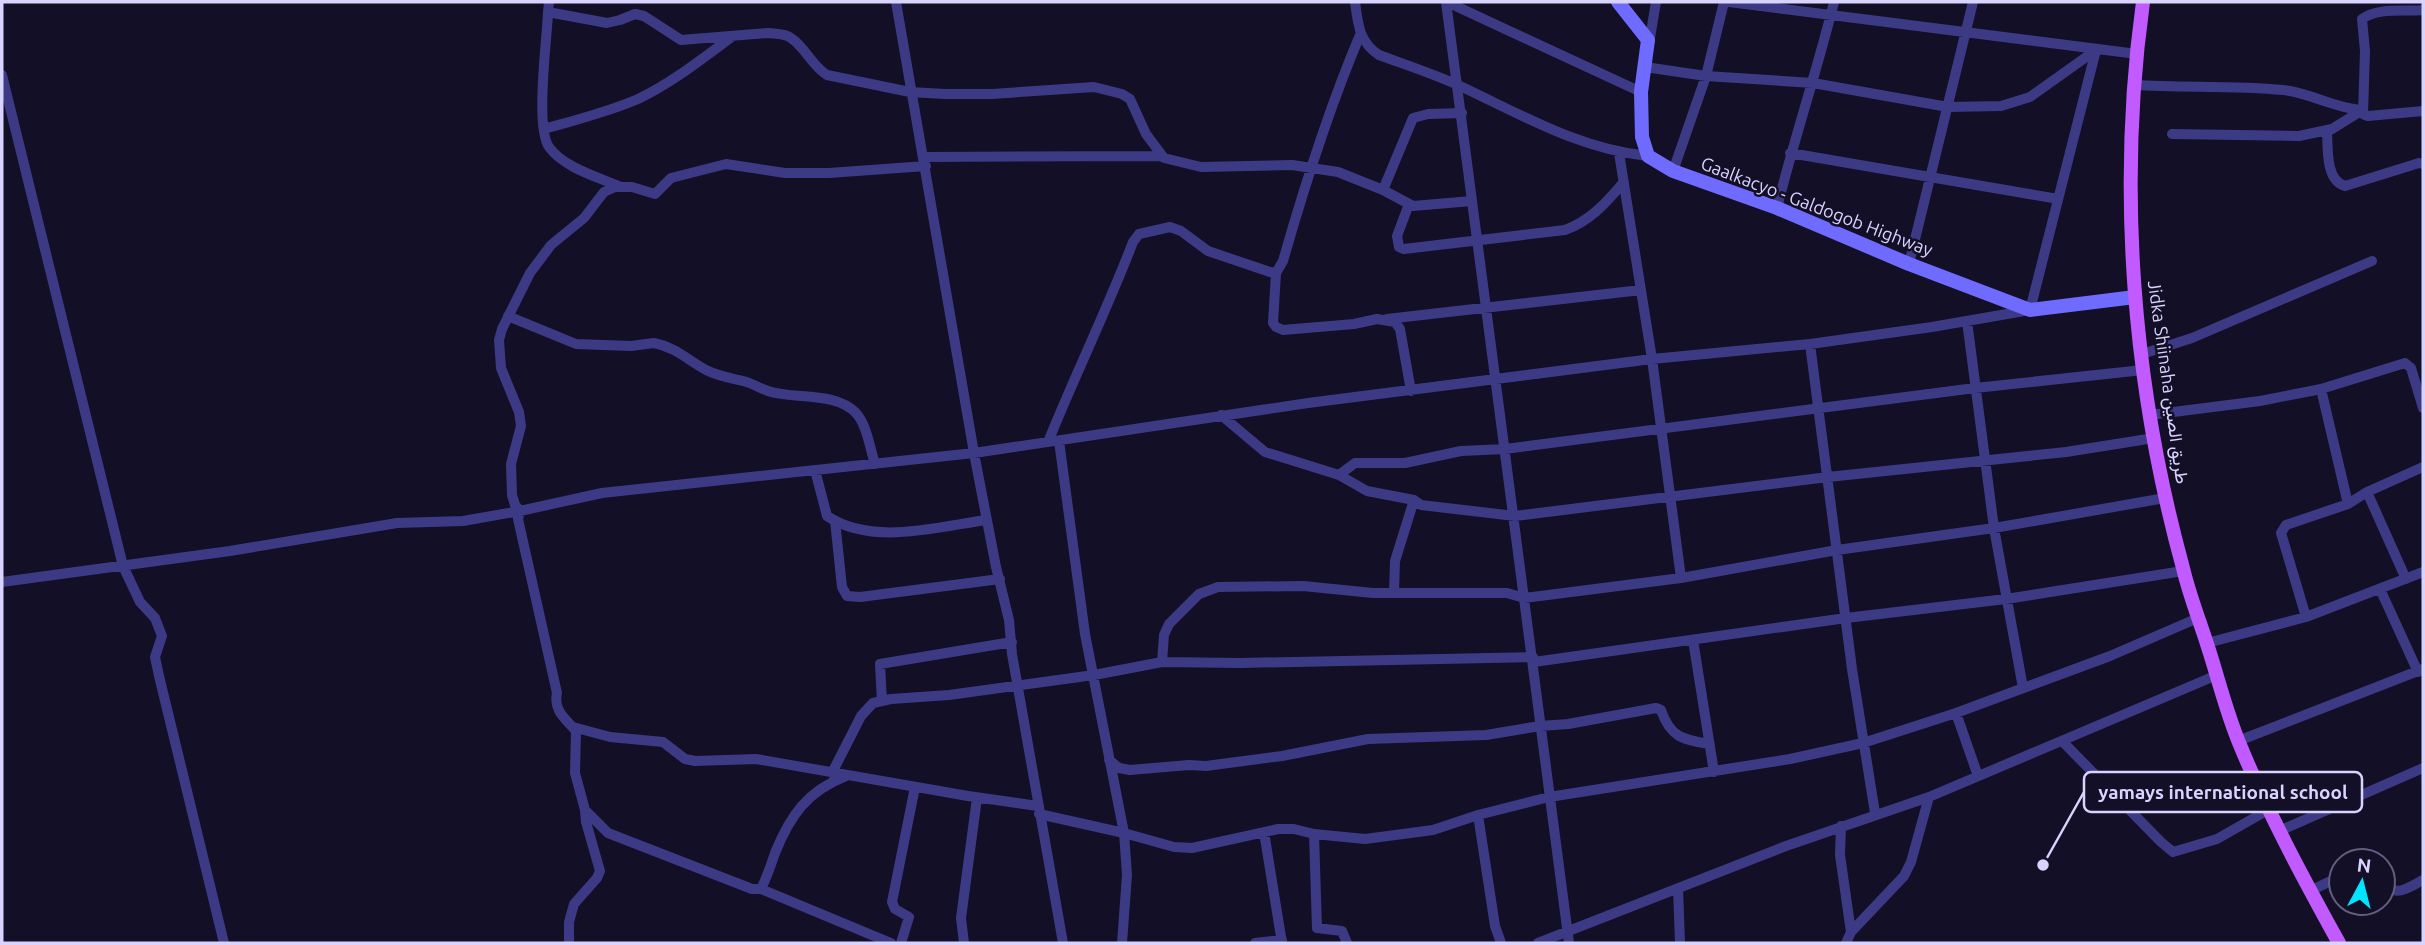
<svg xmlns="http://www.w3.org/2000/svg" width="2425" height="945" font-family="Ubuntu,Vazirmatn,sans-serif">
	<rect width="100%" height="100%" fill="#130f26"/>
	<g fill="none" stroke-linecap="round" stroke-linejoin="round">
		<path stroke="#3d3a85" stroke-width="10" d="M549,2L548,12L607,23L620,20L635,14L644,16L681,40L768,33C775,34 785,33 791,38C805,47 812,66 827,75L910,92L945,94H992L1094,87L1122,94L1130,99L1146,134L1164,158L1201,167L1292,165L1338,172L1383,190L1413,206L1472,201
			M896,2L974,453L996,567L1009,620L1012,654L1063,943
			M1355,2C1358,24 1359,42 1379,55C1406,65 1434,74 1460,86C1522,115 1579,149 1648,156
			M1446,2L1569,943
			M1447,2L1641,92L1642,86
			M1729,2L2137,54
			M2423,10C2404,12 2378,7 2362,19L2365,51L2363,114L2368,116L2423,111
			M548,12C547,40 535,127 549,147C564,168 598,177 621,187
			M1360,35C1329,108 1305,184 1283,261L1276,273L1273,323L1276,327L1283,330L1354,324L1377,319L1395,322L1400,329L1411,391
			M1649,44L1656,2
			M1645,67L1706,76L1813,83L1948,107L2001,106L2030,97L2096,50
			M2,75L123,566L140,602L155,618L162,636L155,657L159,676L224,943
			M2135,85C2184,88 2234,85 2283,90C2311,93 2334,108 2362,110
			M544,129C576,120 608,112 638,99C672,83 703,58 733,36
			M2327,130C2328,147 2325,180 2345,186L2419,163L2423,164
			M2172,134L2299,136L2332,129L2361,111
			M1619,153L1652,359L1681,578
			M1790,153L2058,199
			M924,157L1162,156
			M1673,171L1706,76L1724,2
			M1383,190L1413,118L1428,114L1462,113
			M1409,204L1397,236L1399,247L1404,249L1565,230C1590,221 1606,203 1623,183
			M1777,208C1794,139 1817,71 1834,2
			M1909,264L1973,2
			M508,316L576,344L631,346L654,343C675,347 688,360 706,370C718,376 730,378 743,381C752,383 759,388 768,391C794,400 835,391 856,413C867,425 870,449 875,464
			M1387,319L1641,290
			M1967,321L1994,528L2023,688
			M1810,344L1852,669L1875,813
			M2142,354L2192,338L2372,261
			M2321,389L2348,504
			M1221,415L1265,452L1339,475L1367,491L1414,500L1421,505L1515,516L1828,477L2066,452L2154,438
			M2150,415L2260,401L2321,389L2405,363L2411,368L2423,408
			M1059,441L1085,634L1124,833L1127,875L1122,943
			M1048,442C1075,375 1107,310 1133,242L1139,234L1170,227L1181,231L1208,251L1270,272L1276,273
			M815,470L827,516C872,546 936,527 986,520
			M1339,475L1355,463H1405L1461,451L1505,449L1975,388L2143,370
			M2367,492L2406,579
			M835,521L842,587L847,596L860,597L1000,579
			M2,582L230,551L397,523L463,521L520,511L515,505L512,495L511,464L521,426L519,412L501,368L499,340L502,329L530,273L551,245L584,218L604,192L615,187H632L655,194L671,178L726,164L785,173H829L926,166
			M2380,589L2418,672
			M1394,593L1395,561L1414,500
			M2306,617L2281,533L2286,525L2348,504L2367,492L2423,467
			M1693,640L1714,772
			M2207,643L2306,617L2423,572
			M1162,662L1164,635L1169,624L1199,594L1218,587L1303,586L1373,593H1507L1524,598L1681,578L1837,550L1994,528L2165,498
			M1534,662L1846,618L2006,599L2183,571
			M882,701L880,664L1012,642
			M1956,713L1978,776
			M573,727L610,737L663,742L685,759L695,761L756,759L968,796L1038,806
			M2062,741L2161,842L2173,852L2217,839L2268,810
			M2238,741L2423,669
			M1109,760L1119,768L1130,770L1189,765L1206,766L1282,756L1368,739L1486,735L1540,726L1568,724L1656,708L1661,710C1670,737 1683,740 1709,744
			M832,773L861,716L873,703L891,699L949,695L1094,675L1162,662L1241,663L1533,657
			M585,810L608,833L752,889H761C767,877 771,865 775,853C790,816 807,791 846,776
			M1039,814L1124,833L1174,847L1192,848L1278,829H1294L1314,834L1365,839L1433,830L1478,815L1549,797L1790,759L1863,743L1956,713L2110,656L2198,618
			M1478,815L1495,926L1501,943
			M1841,826L1840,855L1851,932
			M2279,831L2423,768
			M1264,832L1282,943
			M1314,834L1317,928L1342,931L1347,943
			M2383,886C2399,896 2408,888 2423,880
			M1678,888L1680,943
			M761,889L891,943
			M2310,891L2341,876
			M569,943V922L574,904L597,878L600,871L586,822L585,810L575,773L576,731C566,719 553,711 557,693L518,519L520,511L602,493L974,453L1308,403L1652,359L1810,344L1932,327L2030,310L2096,50
			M901,943L909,917L895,909L892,902L915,787
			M964,943L961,918L977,798
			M1255,943L1282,940
			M1538,943L1786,846L1929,797L2217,675
			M1846,943L1851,932L1904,876L1911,862L1929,797"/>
		<path stroke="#6f6bff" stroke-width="14" d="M1618,2L1648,40L1641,92L1642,137L1648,156L1673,171L1777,208L1909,264L2030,310L2135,297"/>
		<path stroke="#c25bff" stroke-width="14" d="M2143,2C2117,190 2133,386 2183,568C2189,594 2199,619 2207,644C2218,677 2226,712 2240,745C2268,813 2303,878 2339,943"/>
	</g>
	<g text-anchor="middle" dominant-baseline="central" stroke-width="5" stroke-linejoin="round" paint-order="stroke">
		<g font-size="18" fill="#d9d4ff" stroke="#130f26">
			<text transform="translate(1817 206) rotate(21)">Gaalkacyo - Galdogob Highway</text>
			<text transform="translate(2169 382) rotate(82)">Jidka Shiinaha طريق الصين</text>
		</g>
	</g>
	<path fill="none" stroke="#d9d4ff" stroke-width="2.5" d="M2043 865L2084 792"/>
	<circle fill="#d9d4ff" stroke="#130f26" stroke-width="2.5" cx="2043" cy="865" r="7"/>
	<rect fill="#130f26" stroke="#d9d4ff" stroke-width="2.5" x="2084" y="772" width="278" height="40" rx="7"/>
	<g font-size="19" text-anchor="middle" font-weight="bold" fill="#d9d4ff">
		<text x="2223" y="799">yamays international school</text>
	</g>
	<rect width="2425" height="945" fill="none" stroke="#d9d4ff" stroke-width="7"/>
	<g transform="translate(2362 882) rotate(7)"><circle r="33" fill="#130f26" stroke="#625e7d" stroke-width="2"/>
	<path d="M0-5L12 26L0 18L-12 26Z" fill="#00e5ff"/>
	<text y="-10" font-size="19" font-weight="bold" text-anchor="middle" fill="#d9d4ff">N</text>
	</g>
</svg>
